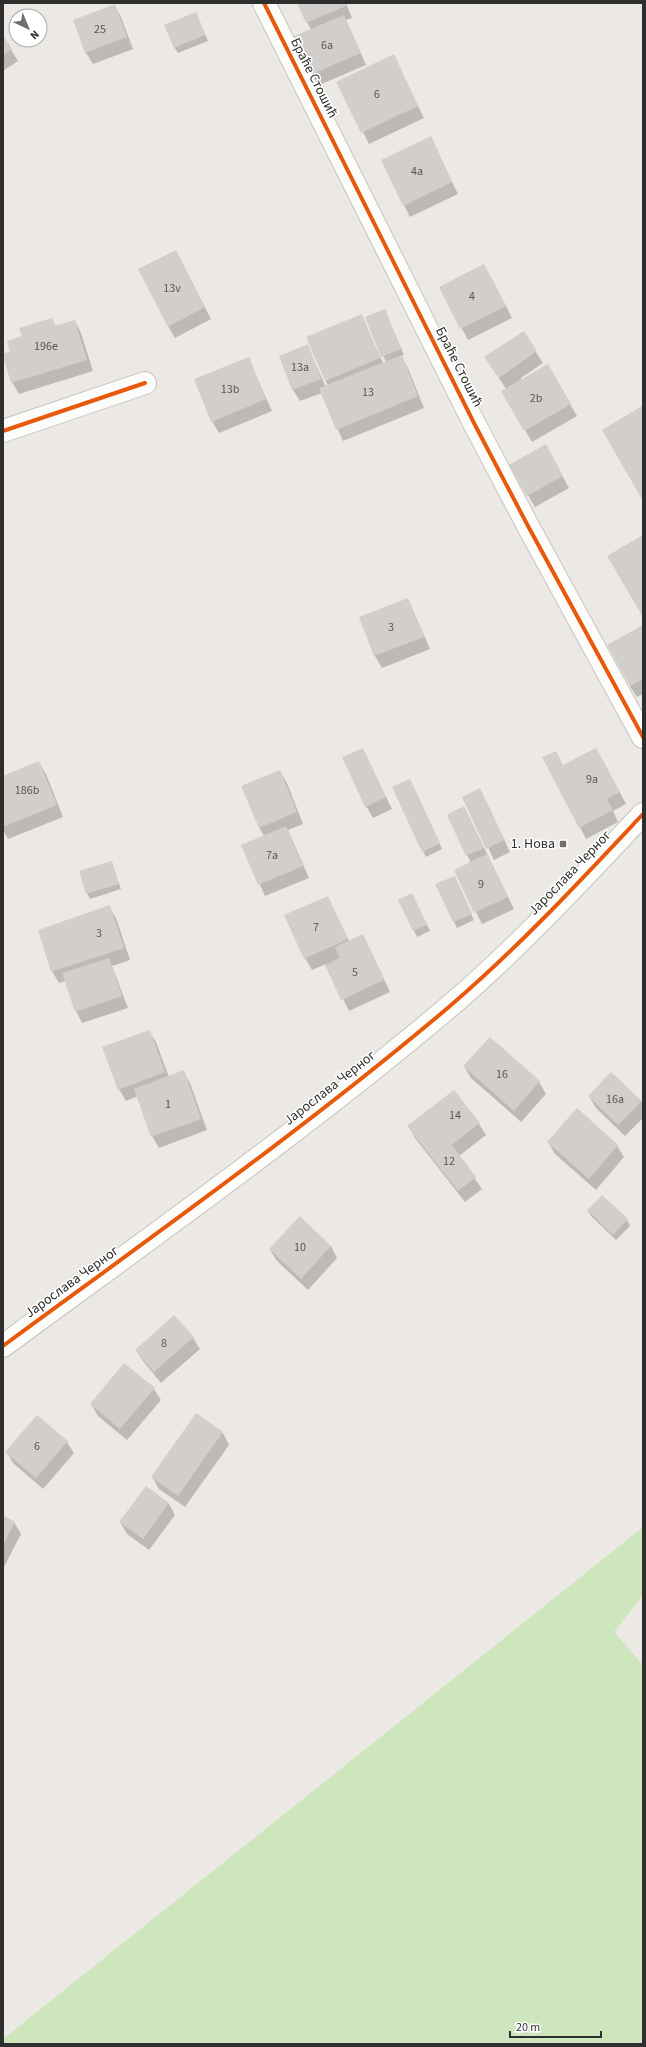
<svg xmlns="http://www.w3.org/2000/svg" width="646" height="2047" font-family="'Source Sans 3',sans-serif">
	<rect width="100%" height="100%" fill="#ece8e4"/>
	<path fill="#cee6be" d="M643,1527V1595L614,1632L643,1665V2044H3V2039Z"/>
	<path fill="#0003" d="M298,3H346L352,18L346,20L366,65L317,86L310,74L311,30Z
		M114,5L121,17L133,49L93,64L86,53L74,21Z
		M196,13L208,41L178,53L174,47Z
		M3,37L18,61L3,71Z
		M393,56L424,118L369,144L338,82Z
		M431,138L458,194L410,217L404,205Z
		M176,251L211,319L175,338L168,326Z
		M491,277L512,318L468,340L440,287Z
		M361,315L383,363L386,362L367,317L387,316L404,355L401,356L408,368L424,408L343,441L322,393L300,401L293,390L280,356L307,346L326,387L328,385L325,380Z
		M52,319L56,327L75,321L81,333L93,371L19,394L12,382L11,352L23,337Z
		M523,332L543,363L521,378L522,380L547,365L577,416L532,442L502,391L506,389L486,358Z
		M248,358L272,411L219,433L212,421Z
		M545,445L569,488L535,507L510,465Z
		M408,599L430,649L382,668L375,656L360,618Z
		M643,626V694L637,697L630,686Z
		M362,749L392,809L373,818L366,806Z
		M603,761L626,804L613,811L618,822L586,839L580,827L563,766Z
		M39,763L46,774L63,817L8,839L3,830V777Z
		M280,771L287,783L303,824L288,830L309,878L265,896L242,845L264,836L259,827Z
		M413,786L442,849L426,857L423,851Z
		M464,797L486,801L510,852L494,860Z
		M467,813L514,909L482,924L455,871L471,863L448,815Z
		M111,862L121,889L90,899L87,893Z
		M457,883L474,920L457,928L437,885Z
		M327,897L349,941L369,947L390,992L349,1011L326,964L312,970L305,958Z
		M400,900H415L430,931L417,937Z
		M109,907L116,918L130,960L112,966L128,1008L82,1023L76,1011L66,981L59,983L52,971Z
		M149,1031L156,1042L169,1077L183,1072L190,1083L207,1130L159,1148L152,1136L138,1096L126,1101L119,1089Z
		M464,1066L539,1082L546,1094L521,1122L471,1078Z
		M589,1096L641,1101L643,1105V1118L625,1136L596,1108Z
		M577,1110L617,1146L624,1157L596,1190L555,1154L548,1142Z
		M479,1124L486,1135L459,1156L482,1189L465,1202L415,1138L409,1126Z
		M588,1211L627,1220L630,1226L616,1240L591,1216Z
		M331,1246L337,1258L308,1290L277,1261L270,1250Z
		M193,1338L200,1349L161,1383L143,1361L136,1350Z
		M154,1389L161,1400L127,1440L98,1416L91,1404Z
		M196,1415L223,1433L229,1445L185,1507L159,1489L153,1478Z
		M67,1442L74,1453L43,1489L13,1463L7,1452Z
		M169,1504L175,1515L149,1550L127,1534L120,1522Z
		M3,1517L14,1522L21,1534L3,1569Z"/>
	<path fill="#d1cecb" d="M297,3H345L346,6L306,23Z
		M115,4L127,37L85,53L73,20Z
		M196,12L205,35L174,48L164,25Z
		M344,15L361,53L310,75L294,36Z
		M3,35L12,49L3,55Z
		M394,54L418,106L361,133L336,82Z
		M431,136L452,182L403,206L381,160Z
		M176,250L205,307L168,327L138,269Z
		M484,264L506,306L460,329L439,287Z
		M385,309L401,349L381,357L365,317Z
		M362,314L380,358L325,381L306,337Z
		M52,318L55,326L75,320L87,360L11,383L3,356V354L10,351L7,341L22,336L19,328Z
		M524,331L537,351L499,378L484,357Z
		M308,344L321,379L292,390L279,356Z
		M402,355L418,396L336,430L319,388Z
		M249,357L266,399L211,422L194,379Z
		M548,364L571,404L524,431L501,391Z
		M642,406L643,408V501L602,430Z
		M546,444L563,476L527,496L509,465Z
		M643,535V617L607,556Z
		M408,598L424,637L374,656L359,617Z
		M643,625V679L630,686L607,645Z
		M363,748L386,797L365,807L342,757Z
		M596,748L620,792L607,799L613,810L579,828L542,757L556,751L563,765Z
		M39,761L57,805L3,827V776Z
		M280,770L297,812L259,828L241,786Z
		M410,779L440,843L422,852L392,787Z
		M480,788L504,840L486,849L462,797Z
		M464,806L484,848L466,856L447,815Z
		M286,826L303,866L258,885L241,845Z
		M487,854L508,897L474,913L454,870Z
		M112,861L119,884L86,894L79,871Z
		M455,876L472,914L453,922L435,884Z
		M412,893L427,925L413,931L398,900Z
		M328,896L348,939L304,959L284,915Z
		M110,905L124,948L51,972L38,930Z
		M363,934L384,980L341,1000L325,965L340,958L335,947Z
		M109,958L122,996L75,1012L62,973Z
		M150,1030L165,1072L118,1090L102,1047Z
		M490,1037L540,1081L514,1111L463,1066Z
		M184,1070L201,1119L151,1137L134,1089Z
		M611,1072L642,1101L618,1125L588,1096Z
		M454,1090L480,1123L452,1145L476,1177L458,1191L407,1126Z
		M577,1108L618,1145L589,1179L547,1142Z
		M602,1195L628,1219L613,1235L587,1210Z
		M300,1216L331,1246L301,1279L269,1249Z
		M174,1315L194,1337L154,1372L135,1350Z
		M124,1363L155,1388L120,1429L90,1404Z
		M196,1413L223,1432L178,1496L151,1477Z
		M37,1415L68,1441L36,1478L5,1452Z
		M146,1486L169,1503L143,1539L119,1522Z
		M3,1515L15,1522L3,1545Z"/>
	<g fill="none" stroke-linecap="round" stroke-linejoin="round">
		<g stroke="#c5c4c5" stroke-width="24">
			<path id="minor" d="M264,3L475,425L528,526L643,737
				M3,431L145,383
				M3,1346C154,1235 307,1127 450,1006C519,947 581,880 643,814"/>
		</g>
		<use href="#minor" stroke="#fcfcfb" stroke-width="22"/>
		<g stroke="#fff" stroke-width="6">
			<path id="cycleway" d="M264,3L475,425L528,526L643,737
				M3,431L145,383
				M3,1346C154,1235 307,1127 450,1006C519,947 581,880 643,814"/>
		</g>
		<use href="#cycleway" stroke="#e8590c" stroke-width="4"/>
	</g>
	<rect fill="#706f6e" stroke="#fff" stroke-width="1.5" x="559" y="840" width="8" height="8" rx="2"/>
	<g text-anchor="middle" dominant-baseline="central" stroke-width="3" stroke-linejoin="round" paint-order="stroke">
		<g font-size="12" fill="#585857">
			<text x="100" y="29">25</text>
			<text x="327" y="45">6a</text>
			<text x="377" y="94">6</text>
			<text x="417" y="171">4a</text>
			<text x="172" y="288">13v</text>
			<text x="472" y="296">4</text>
			<text x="46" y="346">196e</text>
			<text x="300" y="367">13a</text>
			<text x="230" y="389">13b</text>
			<text x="368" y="392">13</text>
			<text x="536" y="398">2b</text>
			<text x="391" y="627">3</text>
			<text x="592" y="779">9a</text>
			<text x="27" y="790">186b</text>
			<text x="272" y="855">7a</text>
			<text x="481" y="884">9</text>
			<text x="316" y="927">7</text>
			<text x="99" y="933">3</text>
			<text x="355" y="972">5</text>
			<text x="502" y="1074">16</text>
			<text x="615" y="1099">16a</text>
			<text x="168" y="1104">1</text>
			<text x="455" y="1115">14</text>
			<text x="449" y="1161">12</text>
			<text x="300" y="1247">10</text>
			<text x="164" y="1343">8</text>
			<text x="37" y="1446">6</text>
		</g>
		<g font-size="14" fill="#2e2e2e" stroke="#fff">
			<text transform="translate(314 78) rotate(63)">Браће Стошић</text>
			<text transform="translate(459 367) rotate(63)">Браће Стошић</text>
			<text transform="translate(570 873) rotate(-46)">Јарослава Черног</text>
			<text transform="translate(330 1088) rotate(-38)">Јарослава Черног</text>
			<text transform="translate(72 1282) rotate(-36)">Јарослава Черног</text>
		</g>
		<g font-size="14" fill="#2e2e2e" stroke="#fff" text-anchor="end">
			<text x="555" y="844">1. Нова</text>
		</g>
	</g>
	<rect width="646" height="2047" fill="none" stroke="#2e2e2e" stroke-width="8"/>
	<g transform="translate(28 28) rotate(136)"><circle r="19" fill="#ffffff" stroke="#ababab"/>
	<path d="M0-3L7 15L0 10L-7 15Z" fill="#706f6e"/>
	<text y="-6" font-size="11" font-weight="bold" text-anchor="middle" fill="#2e2e2e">N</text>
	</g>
	<path d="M510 2031v6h91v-6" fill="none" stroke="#2e2e2e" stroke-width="2"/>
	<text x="516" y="2031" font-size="12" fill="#2e2e2e" stroke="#ffffff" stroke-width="3" paint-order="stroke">20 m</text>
</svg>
